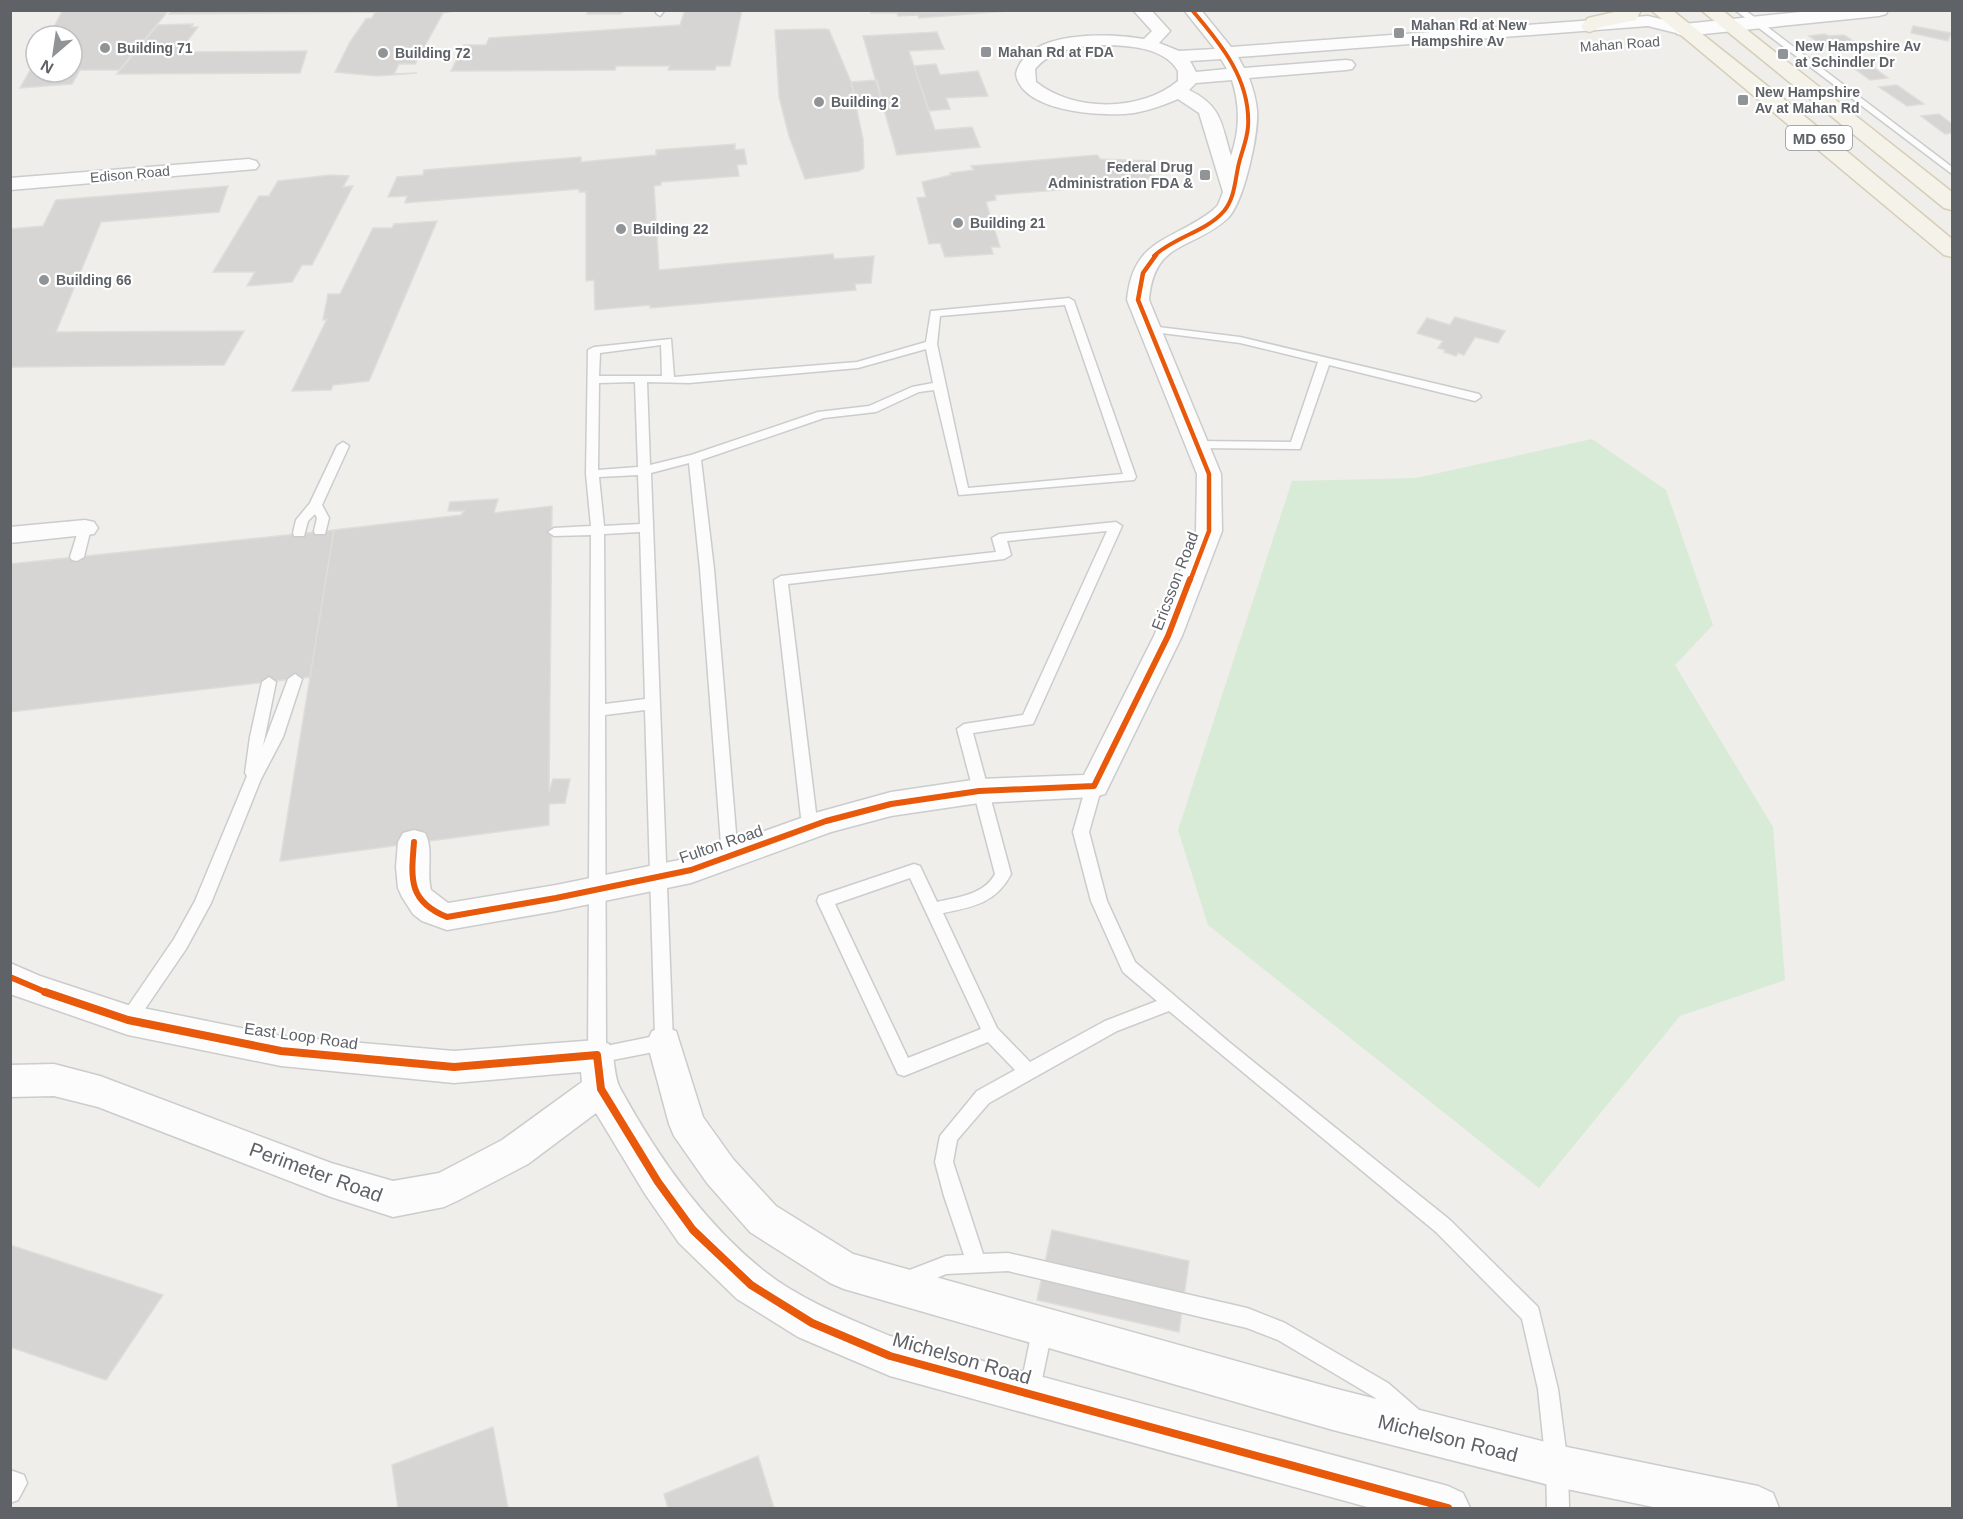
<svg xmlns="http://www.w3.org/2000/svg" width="1963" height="1519" font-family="Arial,sans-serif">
	<rect width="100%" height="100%" fill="#efeeea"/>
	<path fill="#d8ebd6" d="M1592,439L1666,490L1713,625L1675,665L1773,827L1785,980L1680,1016L1539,1188L1208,925L1178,830L1292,481L1416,478Z"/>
	<path fill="#d6d5d3" stroke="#deddd9" stroke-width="1.5" d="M63,10H169L119,70H80L72,84L20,88L36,60V72H72V36H49Z
		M171,10H460L443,13L415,64H399L394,74L417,73L377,76L335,72L350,42L366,19L372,18L375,12L169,14Z
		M588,10H626L620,14H587Z
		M685,10H742L730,66H716L715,70H668L670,66H616L615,70L451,71L464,45H486L489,38L680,25Z
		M870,10H1021L919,18L918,15L898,16L897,13H871Z
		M193,24L191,27H198L179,52L307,51L300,73L117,74L158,25Z
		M1913,26L1951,33L1948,41L1911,33Z
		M825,29L829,30L851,82L863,139L864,168L859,171L805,179L789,136L779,97L775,30Z
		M937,32L944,49L909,51L935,130L972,127L980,147L897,155L863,36Z
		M1825,34L1829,36L1844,35L1856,43L1825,47L1809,36Z
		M1862,59L1888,78L1870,80L1844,61Z
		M936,64L940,75L978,71L988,96L946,98L950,109L929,111L914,66Z
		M877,80L883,104L858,106L851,82Z
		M1897,85L1924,104L1907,106L1879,87Z
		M1939,114L1952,124V133L1945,134L1921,116Z
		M735,144V150L744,149L747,164L737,165L739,176L661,182V185L654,186L659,270L833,254L834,259L874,256L871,283L855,284L856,290L650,308V305L595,310L594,280L586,281V192H579V189L405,203L407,196L388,197L397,177L423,175L424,170L581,157V162L656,155V150Z
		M1097,155L1100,159L1152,161L1153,178L1135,180L1136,184L995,195L996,200L986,202L1000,247H991L993,254L945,257L940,243L929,244L917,198L926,197L922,182L951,175L950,173L974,170L971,166Z
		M331,175L349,176L343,187L353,186L312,265H302L292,282L247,286L255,272H213L259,196H269L278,181Z
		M228,186L219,212L101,222L56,332L244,331L224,365L10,367V229L43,226L56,200Z
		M437,221L369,381L333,385L331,390L292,391L327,319L323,320L328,294H340L373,228H392L394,224Z
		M1455,317L1505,331L1498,343L1475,337L1464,355L1458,353L1456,356L1444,352L1445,350L1438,348L1443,341L1417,333L1427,318L1450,325Z
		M498,499L494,513L552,506L549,792L553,779H570L565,803L549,804V825L280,861L334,530L461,515L464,511H448L450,502Z
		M334,530L310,677L10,712V564Z
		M1052,1230L1189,1261L1179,1332L1037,1300Z
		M10,1245L163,1295L106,1380L10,1347Z
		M493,1427L508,1508H398L392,1465Z
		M758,1456L774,1508H668L664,1494Z"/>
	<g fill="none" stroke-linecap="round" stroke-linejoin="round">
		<g stroke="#cbcccc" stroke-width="3">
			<path id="service" d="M657,10H665L660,16L656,13Z
				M1735,10H1745L1952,167V174Z
				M1069,298L1074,301L1136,477L1134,480L959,495L934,390L919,392L876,412L824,418L701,460L714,569L738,857L736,861L730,863L724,861L722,857L700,569L689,463L651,473L673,1042L670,1047L664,1050L597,1063L591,1060L588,1055L591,535L554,536L548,532L554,528L591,526L586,474L588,350L594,347L671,339L674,377L857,362L926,342L931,311ZM1065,305L1123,474L968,488L937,344L940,316ZM661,345L662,376H599L600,353ZM926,349L933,383L912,387L869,406L818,412L691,455L650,465L647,382L689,383L858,368ZM635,382L638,467L598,470L599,383ZM638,475L640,524L604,526L599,477ZM640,532L645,699L605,704L604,534ZM645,710L655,1036L606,1046L605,715Z
				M1150,326L1240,337L1479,394L1481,397L1475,401L1329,365L1300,449L1198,448L1194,447V441L1291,442L1318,362L1240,343L1146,331V327Z
				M343,442L349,446L322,505L329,518L325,534H315L314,531L317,518L315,514L308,521L304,536H294L293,533L296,520L310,503L337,446Z
				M1116,522L1122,526L1033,724L973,733L1011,874C996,903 973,907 943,913L997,1028L1030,1062L1105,1021L1157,1001L1123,972L1091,901L1073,832L1086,786L1089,782H1099L1102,786L1089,832L1107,901L1135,962L1229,1042L1450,1220L1538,1307L1558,1389L1568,1466L1569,1508H1547L1546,1466L1538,1389L1522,1319L1436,1232L1169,1011L1117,1031L989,1103L957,1140L953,1162L983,1254L1008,1253L1247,1308L1285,1323L1388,1383L1418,1409L1421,1416L1418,1423L1411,1426L1404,1423L1374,1397L1278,1340L1247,1328L1008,1271L946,1274L906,1291L899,1288L896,1281L899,1274L946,1256L964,1255L944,1196L935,1162L940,1136L977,1091L1015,1070L988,1042L904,1076L898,1074L817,901L819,896L914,864L920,866L937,902C958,897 984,895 995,874L957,729L964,724L1023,715L1107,531L1007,541L1011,555L1004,559L788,584L816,813L831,817L834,821L831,825L826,827L804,821L801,817L774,580L781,576L996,552L992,538L999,534ZM910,878L981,1029L908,1058L835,904Z
				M85,524L91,528L84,557L77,561L72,560L70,557L79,528Z
				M295,674L302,679L283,737L261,779L211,903L186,949L134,1025L128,1027L122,1025L119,1020L122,1015L174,939L195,901L247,776L245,773L250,737L262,682L269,677L276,682L263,746L288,679Z
				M1043,1316L1050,1319L1053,1326L1039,1394L1036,1401L1029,1404L1022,1401L1019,1394L1033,1326L1036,1319Z
				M10,1470L24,1475L27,1483L18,1500L10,1503Z"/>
		</g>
		<g stroke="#cbcccc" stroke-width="3">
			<path id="minor" d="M1133,10H1151L1170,31L1159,43L1179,51L1215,49L1184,10H1201L1231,47L1648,16L1690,26L1693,30L1690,34L1684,35L1648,26L1238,57L1244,68L1346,60L1352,61L1355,65L1352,69L1346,70L1249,78C1253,89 1256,99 1257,110C1259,132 1244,204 1227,219C1191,251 1154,240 1149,300L1221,474L1222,531L1182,636L1105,794L1094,797L979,803L891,816L831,832L691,883L556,911L447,930L422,921L413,914L402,897L398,888L396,867L398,842L403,833L414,830L425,833C434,850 426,871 431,890L448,903L556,885L689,858L815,813L891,792L979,779L1084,775L1154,636L1196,531L1197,474L1127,300C1133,238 1171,242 1212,211L1218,205L1223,192L1199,113L1178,99C1164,105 1150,110 1134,113C1105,117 1022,113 1016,74C1026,29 1110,33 1144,39L1152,31ZM1099,45C1124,45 1164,46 1178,71V81C1141,112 1073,112 1036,82L1035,69C1052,49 1075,47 1099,45ZM1221,59L1227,69L1196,72L1190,61ZM1232,80C1240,106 1240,129 1231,156C1221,123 1222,106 1189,90L1196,83Z
				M249,159L256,161L259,165L256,169L10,190V178Z
				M85,520L94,522L98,528L94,534L10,543V527Z
				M10,963L40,976L128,1005L281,1036L454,1051L597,1040L609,1044C616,1058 613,1075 620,1088C657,1156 704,1223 764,1271C801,1300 847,1318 890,1336L1448,1486L1463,1493L1470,1508H1371L890,1376L798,1337L737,1299L679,1243L645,1194L596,1113L528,1164L457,1201L444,1207L393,1217L331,1197L98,1107L54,1096L10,1097V1065L54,1064L100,1076L331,1163L393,1181L439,1173L502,1140L582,1082L581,1072L454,1083L281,1066L128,1035L10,994Z
				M664,1027L676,1031L703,1117L733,1159L776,1206L853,1254L1333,1388L1557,1445L1758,1486L1773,1493L1779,1508H1658L1557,1487L1333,1430L844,1289L830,1283L750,1232L707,1183L674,1136L669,1124L647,1042L652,1031Z"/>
		</g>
		<g stroke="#cbcccc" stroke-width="3">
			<path id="tertiary" d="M1820,10H1888L1886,14L1879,16L1684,36L1677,34L1675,30L1677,26L1684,24Z"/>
		</g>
		<g stroke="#d7ceb8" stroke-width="3">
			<path id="primary" d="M1623,10H1641L1636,20L1601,27L1590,32L1583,30L1581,26L1588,18Z
				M1651,10H1672L1790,104L1952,239V257L1944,255Z
				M1701,10H1722L1952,192V210L1944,208Z"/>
		</g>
		<use href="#service" fill="#fdfcfc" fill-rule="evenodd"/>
		<use href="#minor" fill="#fdfcfc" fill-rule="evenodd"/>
		<use href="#tertiary" fill="#fdfcfc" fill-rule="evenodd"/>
		<use href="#primary" fill="#f4f2e9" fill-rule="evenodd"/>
		<g stroke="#fff" stroke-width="6">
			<path id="cycleway-far3" d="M1154,256C1174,237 1206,232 1224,211C1235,198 1235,179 1239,163C1242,151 1247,140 1248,127C1251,80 1221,44 1192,10"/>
		</g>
		<g stroke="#fff" stroke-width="8">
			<path id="cycleway-far2" d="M1156,255L1143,273L1138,300L1209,474V531L1190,581"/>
		</g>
		<g stroke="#fff" stroke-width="10">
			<path id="cycleway-far1" d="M414,842C411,879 408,901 447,917L556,898L691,870L826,821L891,804L979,791L1094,786L1168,636L1190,579
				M10,977L50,994"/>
		</g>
		<g stroke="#fff" stroke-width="11">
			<path id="cycleway" d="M45,992L128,1020L281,1051L454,1067L597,1055L601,1089L658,1182L693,1230L751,1285L812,1323L890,1356L1448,1508"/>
		</g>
		<use href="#cycleway-far3" stroke="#e8590c" stroke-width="4"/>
		<use href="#cycleway-far2" stroke="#e8590c" stroke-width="4.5"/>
		<use href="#cycleway-far1" stroke="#e8590c" stroke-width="6"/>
		<use href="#cycleway" stroke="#e8590c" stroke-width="8"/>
	</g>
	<g fill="#919496" stroke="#fff" stroke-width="2">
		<rect x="1393" y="27" width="12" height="12" rx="3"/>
		<circle cx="105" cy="48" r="6"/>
		<rect x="980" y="46" width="12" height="12" rx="3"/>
		<circle cx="383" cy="53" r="6"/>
		<rect x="1777" y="48" width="12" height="12" rx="3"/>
		<rect x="1737" y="94" width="12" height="12" rx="3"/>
		<circle cx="819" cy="102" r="6"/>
		<rect x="1199" y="169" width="12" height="12" rx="3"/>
		<circle cx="958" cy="223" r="6"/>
		<circle cx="621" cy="229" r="6"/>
		<circle cx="44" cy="280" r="6"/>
	</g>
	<g text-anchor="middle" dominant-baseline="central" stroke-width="4.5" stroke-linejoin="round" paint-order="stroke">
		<g font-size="14" font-weight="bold" fill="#5f6368" stroke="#fff" text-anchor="start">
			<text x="1411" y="25">Mahan Rd at New<tspan x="1411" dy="16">Hampshire Av</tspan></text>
			<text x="1795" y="46">New Hampshire Av<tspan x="1795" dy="16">at Schindler Dr</tspan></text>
			<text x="117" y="48">Building 71</text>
			<text x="998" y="52">Mahan Rd at FDA</text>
			<text x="395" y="53">Building 72</text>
			<text x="1755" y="92">New Hampshire<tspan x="1755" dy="16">Av at Mahan Rd</tspan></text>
			<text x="831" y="102">Building 2</text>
			<text x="1193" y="167" text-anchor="end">Federal Drug<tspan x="1193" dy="16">Administration FDA &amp;</tspan></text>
			<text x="970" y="223">Building 21</text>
			<text x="633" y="229">Building 22</text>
			<text x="56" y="280">Building 66</text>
		</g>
		<g font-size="14" fill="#5f6368" stroke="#fff">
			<text transform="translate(1620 44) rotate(-4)">Mahan Road</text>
			<text transform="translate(130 174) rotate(-5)">Edison Road</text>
		</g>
		<rect fill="#fff" stroke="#8f9295" stroke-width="1.5" x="1786" y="126" width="66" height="24" rx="4.5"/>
		<g font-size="15" font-weight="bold" fill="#5f6368">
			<text x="1819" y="138">MD 650</text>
		</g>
		<g font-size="16" fill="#5f6368" stroke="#fff">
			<text transform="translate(1175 581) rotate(-69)">Ericsson Road</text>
			<text transform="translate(721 844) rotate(-19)">Fulton Road</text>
			<text transform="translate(301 1036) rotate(8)">East Loop Road</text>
		</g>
		<g font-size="20" fill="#5f6368" stroke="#fff">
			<text transform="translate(316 1172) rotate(20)">Perimeter Road</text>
			<text transform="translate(962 1358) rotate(16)">Michelson Road</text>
			<text transform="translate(1448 1438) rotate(14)">Michelson Road</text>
		</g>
	</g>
	<rect width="1963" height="1519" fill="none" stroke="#5f6368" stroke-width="24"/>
	<g transform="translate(54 54) rotate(209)"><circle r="28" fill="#ffffff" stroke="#bfc1c3" stroke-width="1.5"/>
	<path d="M0-4.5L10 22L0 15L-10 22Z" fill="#919496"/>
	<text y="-9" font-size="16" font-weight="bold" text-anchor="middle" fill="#5f6368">N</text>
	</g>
</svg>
